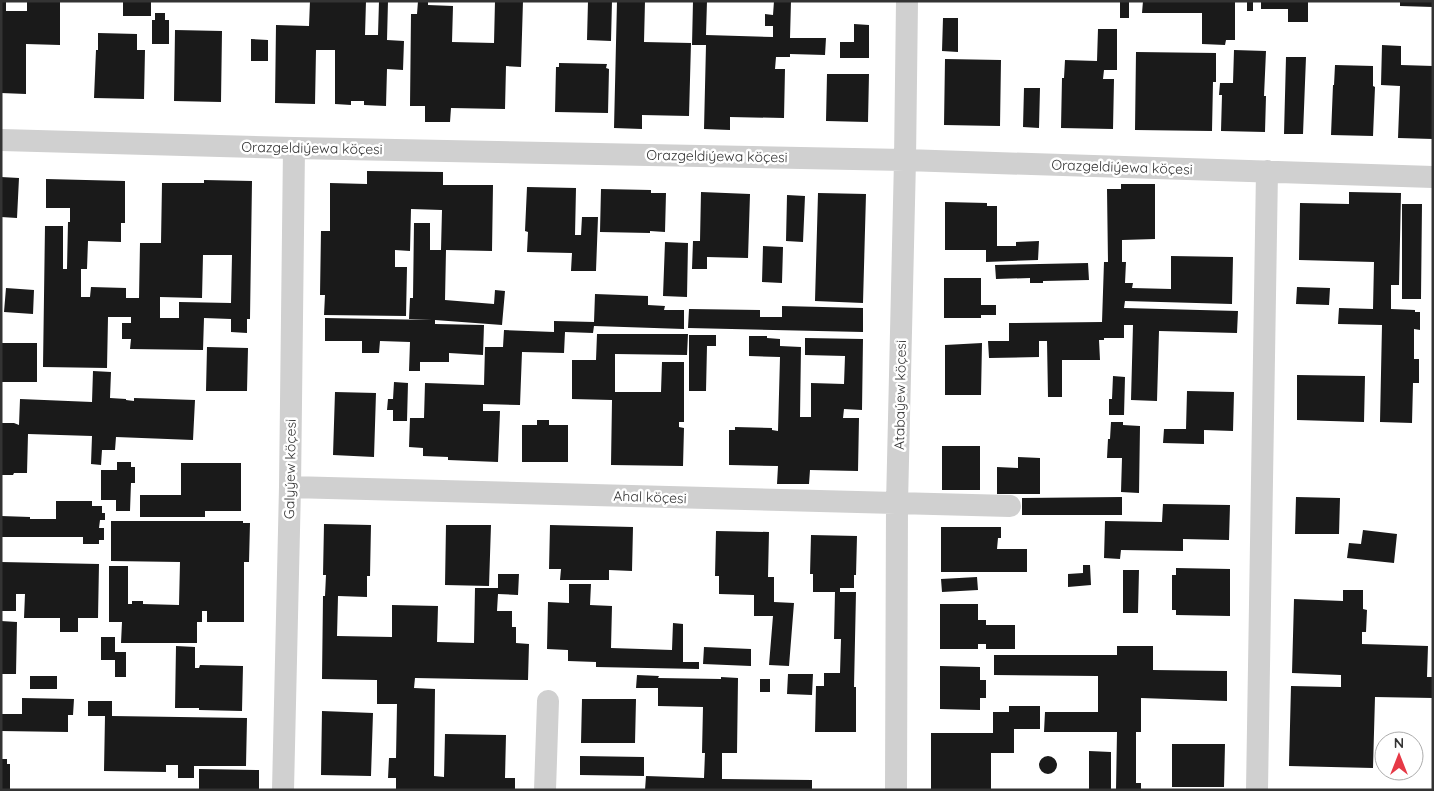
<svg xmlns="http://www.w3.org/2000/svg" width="1434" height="791" font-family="Quicksand,sans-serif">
	<rect width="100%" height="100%" fill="#fff"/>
	<path fill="#1a1a1a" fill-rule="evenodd" d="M1,1H6V11H27V1H60V45L26,44V94L1,93Z
		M123,1H151V16H123Z
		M310,1H366L365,35H378L379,1H388L387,40L404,41L403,70L387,69L386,106L364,105V101H351V105L335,104V50H316L315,104L275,103L276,25L309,26Z
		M418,1H428V5L453,6L452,42L494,43L495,1H523L521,67L506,66L505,109L451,108L450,122H425V106H410L411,14H417Z
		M588,1H612L611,41L587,40Z
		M617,1H645L644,42L691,43L689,116L642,115V129L614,128Z
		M693,1H707L706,35L773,37V26H765V14L773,15L774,1H791L790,38H826L825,55L790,54V57H776L775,69H785L784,118L730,117V130L704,129L706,45H692Z
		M1120,1H1129V18H1120Z
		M1143,1H1235V40H1226L1225,45L1202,44V13H1142Z
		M1247,1H1253V11H1247Z
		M1261,1H1308V22H1288V9H1261Z
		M1400,1H1433V7L1400,6Z
		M155,13H165V20H169V44H152V20H155Z
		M943,18H958V52L942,51Z
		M854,24L869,25V58H840V42H854Z
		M1098,29H1117V70H1104L1103,79H1114L1113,129L1061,128L1062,78H1064L1065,60L1097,61Z
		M175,30L222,31L221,102L174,101Z
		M98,33L137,34V50H145L144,99L94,98L96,50H98Z
		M251,39L268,40V61H251Z
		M1382,45L1401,46V65L1433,66V139L1398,138L1400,86L1381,85Z
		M1234,50L1266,51L1264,96H1266L1265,132L1221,131L1222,95H1219L1220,83H1233Z
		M1136,52L1216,53V82H1213L1212,131L1135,130Z
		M1286,57H1306L1303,134H1284Z
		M945,59L1001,60L1000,126L944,125Z
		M559,63L607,64L606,68L609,69L608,113L555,112L556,67H559Z
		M1335,65L1373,66V86L1375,87L1373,136L1331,135L1333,85H1334Z
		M827,74H869L868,122L826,121Z
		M1024,88H1040L1039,128L1023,127Z
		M367,171L443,172V185H493L492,251L446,250L445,300L494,304L495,290L505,291L502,325L435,320V324L484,325L483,355L449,353V362H420V371H409L410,342L380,341L379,353H362V341H325V318L432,320L409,319L410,298H413L414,223H430V250H441L442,210L411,209L410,251L395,250V267H407L406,316L324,315L325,295H320L321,231H330V183L367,184Z
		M1,177L19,178L17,218L1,217Z
		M46,179L125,181V223H121V242L88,241L87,269H81V297H90L91,287L126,288V298H139L140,243H161L162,183H204V180L252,181L250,319H247V333L231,332V319L204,318L203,350L130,349L131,339H122V323H131V317H108L107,368L43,367L45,226H63V269H67L68,222H70V208H46ZM203,255H232L231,303L179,302V318H160V297L202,298Z
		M1121,184H1155V239L1122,240V262H1126L1125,283H1133L1132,288L1171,289V256L1233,257L1232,304L1125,301L1124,308L1238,311L1237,333L1159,331L1157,401L1131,400L1133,325H1124V338H1104V340H1099L1100,360H1062V397H1048L1047,341H1039V357L989,358L988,341H1009V323L1102,322L1104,262H1108L1107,189H1121Z
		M527,187L576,188L575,235H581L582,217H598L596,271H571L572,253L527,252L528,232L525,231Z
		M601,189L651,190V193H666L665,232L650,231V233L600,232Z
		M701,192L750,194L748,258L707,257V269H692L693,241H700Z
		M1349,192L1401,193L1399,285H1391V309L1415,310V312H1420V330L1414,329V359H1419V383H1413L1412,423L1380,422L1382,325L1338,324L1339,308L1373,309L1374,262L1299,260L1300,203L1349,204Z
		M818,193L866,194L863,303L815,301Z
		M787,195L805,196L803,242L786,241Z
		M945,202L987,203V206H997V246H1016V242L1039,241L1038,260L986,262V250H945Z
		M1402,204H1422L1421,299H1402Z
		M665,242L688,243L687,297L663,296Z
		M763,246L783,247L782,283L762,282Z
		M1088,263L1089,280L1043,281V283H1030V278L996,279L995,265Z
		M944,278H981V305H996V315H981V318H944Z
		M1297,287L1330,288L1329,305L1296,304Z
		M6,288L34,290L33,314L4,312Z
		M595,294L648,296V305L665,306L664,310H684V329L594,326L593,333L565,332L564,353L522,352L520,405L483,404V411H500L498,462L448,460V457L423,456V448L409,447L410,418H424L425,383L484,385L485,347H503L504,330L554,332V321L594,322Z
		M782,306L863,308V332L688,328L689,309L760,310V317H782Z
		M597,334H688L687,355L615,354V392H661L662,362H684V422H679V427L684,428L683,466L611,465L612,400L572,399V360H596Z
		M689,335H716V346H707L706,391H689Z
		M749,336H767V338L780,339V346L801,347L800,417H811V383L844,384L845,356L805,355V338L863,339L862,410L844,409L843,418H859L858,471L810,470L809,484H777L778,466L729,465V430H735V427L772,428V430L778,431L780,357L749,356Z
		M1,343H37V382H1Z
		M982,343L981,395H945V345Z
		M207,347L248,348L247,391H206Z
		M93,371L111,372L110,398L126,399V400L134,401V398L195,400L193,440L116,437L115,450H102L101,465L91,464L92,436L28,434L27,473H14L13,475H1V423H14L19,425L20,399L92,402Z
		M1297,375L1365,376L1364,422L1297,420Z
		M1113,376L1125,377L1124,415H1109V399H1112Z
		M394,382L408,383L407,421H393V410H387L388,399H393Z
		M1187,391L1234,392L1233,431L1204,430V444L1163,443L1164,429H1186Z
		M335,392L376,393L374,457L333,455Z
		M537,420H549V425H568V462H522V425H537Z
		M1111,422H1123V425L1140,426L1139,493L1121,492L1122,458H1107L1108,439H1110Z
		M942,446H980V490H942Z
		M1018,457L1040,458V494H997V467L1018,468Z
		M117,462H131V467H135V483H131L130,511H116V500H101V470H117Z
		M181,463H241V511H205V517H140V495H181Z
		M1122,497V515H1022V498Z
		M1296,497L1340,498L1339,534H1295Z
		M56,501H92V506H102V513H105V520H100L99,528H104V540H99V544H83V537H1V516L30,517V519H56Z
		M1163,504L1230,505L1229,540L1183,539V551L1121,550L1120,559L1104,558L1105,521L1162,522Z
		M111,521H243V523H250L249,562H244V622H207V611H202V622H197V643H121L122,622H109V566H128V604H132V601H143V604L179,605L180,562L111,561Z
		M324,524L371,525L370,576H367V597L338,596L337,636L392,637V605L438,606L437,642L474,643L475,588H498V574H519L518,595L498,594L497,611H512V627H516V643L529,644L528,680L415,678L414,688L435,689L434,776L444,777L445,734L506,735L505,778H515V790H396V778H388L389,758H396L397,704H377V680L322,679L323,596H325L326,575H323Z
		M446,525H491L489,586L445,585Z
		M550,525L633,527L632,571L609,570V580H560L561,569H549Z
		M941,527H1001V538H998L997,549H1027V572H941Z
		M1363,530L1397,534L1394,563L1347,558L1349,543L1361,544Z
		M716,531L769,532L768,577H774V602L794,603L789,666L769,665L773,616H754V595L719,594V576H715Z
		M811,535L857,536L856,575H854V588H840V592H856L854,687H856V732H815L816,686H824V673H840L841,639H834L835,592H813V574H810Z
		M1,562L99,564L98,618H78V632H60V618H24L25,594H16V611H1Z
		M1083,565H1090L1091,585L1068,587V574L1083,573Z
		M1176,568L1230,569V616L1176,615V610H1172V575H1176Z
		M1123,570H1139L1138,613H1123Z
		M977,577L978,590L942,592L941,579Z
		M569,584H591L590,605L612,606L611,648L672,650L673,623L683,624V662H699V669L596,667V662L568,661V650L547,649L548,602L569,603Z
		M1343,590H1363V609L1367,610L1366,632H1362V644L1428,646L1427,677H1433V698L1375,697L1373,768L1289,766L1291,686L1341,687V675L1292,673L1294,599L1343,601Z
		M940,604H978V620H986V625H1015V649H986V644H978V649H940Z
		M1,621L17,622L16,674H1Z
		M101,637H115V652H126V677H115V660H101Z
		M176,646L195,647V668H199L200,665L243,666L242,711L199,710V708H175Z
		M1117,646H1153V670L1227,671V701L1141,698V732H1136V783H1141V790H1116L1117,732H1044L1045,712H1098V676L994,675V655H1117Z
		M704,647L751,649V666L703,664Z
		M940,666L980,667V680H986V698H980V710L940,709Z
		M788,674H813L812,695L787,694Z
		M637,675L659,676L658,678L721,679V677L738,678L737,753H722V779L812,780V790H645L646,776L704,778L705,753H702L703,707L658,706V688H636Z
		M30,676H57V689H30Z
		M760,679H770V692H760Z
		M22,698L74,699L73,715H68V732L1,731V714H22Z
		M582,699H636L635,743H581Z
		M88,701H112V716L247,718L246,766H194V778H178V765H166V772L104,771L105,716H88Z
		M1009,706H1040V729H1014V753H991V790H931V733H993V712H1009Z
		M322,711L373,713L371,776L321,775Z
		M1172,744H1225L1224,787H1172Z
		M1089,751L1111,752V790H1089Z
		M580,756L644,757V776L580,775Z
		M1039 765a9 9 0 1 1 18 0a9 9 0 1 1-18 0Z
		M1,759H7V764H10V790H1Z
		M199,769L259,770V790H199Z"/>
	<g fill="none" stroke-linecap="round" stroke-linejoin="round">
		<path stroke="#d0d0d0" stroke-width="22" d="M1,140L294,148L905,160L1433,177
			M290,487L1010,506
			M283,790L290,487L294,148
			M545,790L548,701
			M896,790L897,504L905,160L907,1
			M1257,790L1267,171"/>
	</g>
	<g text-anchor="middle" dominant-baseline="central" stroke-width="5" stroke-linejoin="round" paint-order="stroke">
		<g font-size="14" fill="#333" stroke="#fff">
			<text transform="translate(312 148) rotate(1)">Orazgeldiýewa köçesi</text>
			<text transform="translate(717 156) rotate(1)">Orazgeldiýewa köçesi</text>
			<text transform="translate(1122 167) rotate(2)">Orazgeldiýewa köçesi</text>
			<text transform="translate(900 395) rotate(-89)">Atabaýew köçesi</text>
			<text transform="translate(290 469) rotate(-89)">Galyýew köçesi</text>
			<text transform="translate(650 497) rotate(2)">Ahal köçesi</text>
		</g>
	</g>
	<rect width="1434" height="791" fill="none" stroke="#333333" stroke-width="5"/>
	<g transform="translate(1399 756)"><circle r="24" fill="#ffffff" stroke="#adadad"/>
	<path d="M0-4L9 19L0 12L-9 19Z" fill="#e63946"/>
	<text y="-8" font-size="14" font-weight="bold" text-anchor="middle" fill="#333333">N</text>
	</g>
</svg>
